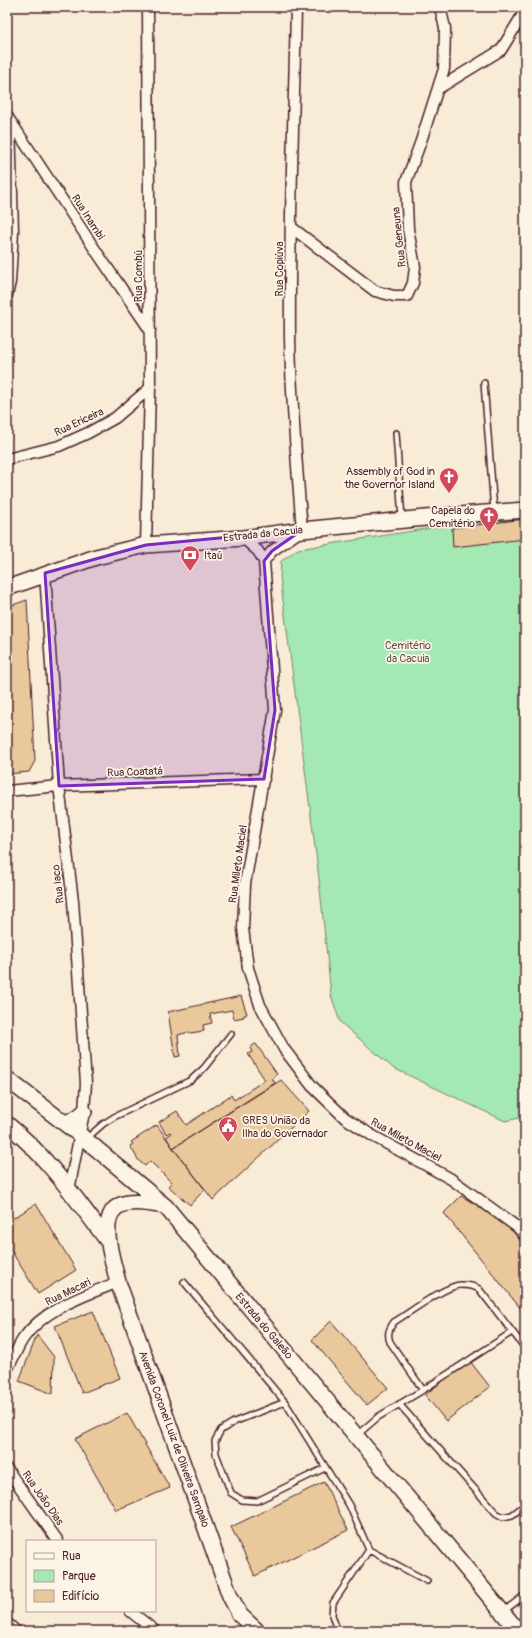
<svg xmlns="http://www.w3.org/2000/svg" width="532" height="1638" font-family="Pangolin,sans-serif">
	<rect width="100%" height="100%" fill="#f8ecd6"/>
	<filter id="ink" filterUnits="userSpaceOnUse"><feTurbulence type="fractalNoise" baseFrequency=".025" numOctaves="2"/><feDisplacementMap in="SourceGraphic" scale="8" xChannelSelector="R" yChannelSelector="G"/><feConvolveMatrix kernelMatrix="1 2 1 2 8 2 1 2 1" color-interpolation-filters="sRGB"/></filter>
	<g filter="url(#ink)">
		<path fill="#a4e8b4" stroke="#778470" d="M525,517V1117L505,1121L393,1068L340,1022L331,995L318,870L280,577L281,561L298,549L438,527Z"/>
		<path fill="#e9c99b" stroke="#4a1f2b" d="M525,519V539L453,547L452,528Z
			M27,600L35,761L29,772L7,774V607Z
			M241,996L247,1014L243,1016L244,1017L234,1019L232,1010L210,1014L212,1023L203,1025L204,1031L190,1033L189,1032L178,1035L180,1056L175,1057L168,1012Z
			M255,1044H256L277,1074L272,1078L275,1083L173,1148L166,1137L171,1134L170,1132L166,1134L159,1122L177,1111L186,1125L231,1095L234,1100L265,1080L248,1054L252,1052L250,1048Z
			M281,1080L309,1111L213,1200L173,1148Z
			M157,1125L173,1148L205,1189L190,1205L168,1186L172,1183L150,1161L145,1166L139,1161L130,1146L133,1144L131,1142Z
			M461,1196L505,1221L525,1247V1314L444,1213Z
			M36,1204L76,1270L38,1294L7,1244V1222Z
			M93,1311L120,1378L82,1393L55,1326Z
			M331,1321L388,1388L367,1405L312,1340Z
			M37,1335L54,1357L53,1394L19,1381Z
			M469,1360L490,1387L446,1421L425,1395Z
			M127,1413L170,1488L116,1510L75,1439Z
			M324,1482L348,1530L255,1576L231,1527Z"/>
		<g fill="none" stroke-linecap="round" stroke-linejoin="round">
			<g stroke="#4a1f2b" stroke-width="8">
				<path id="lane" d="M484,383L494,511
					M396,433L402,519
					M86,1139L103,1124L114,1117L191,1080L204,1068L231,1034
					M184,1282L285,1402L349,1505L369,1550L333,1603L332,1615L336,1627L340,1631
					M423,1390L390,1342C387,1334 389,1329 394,1322C409,1313 446,1285 461,1285C468,1285 474,1286 479,1289L525,1348
					M285,1402L234,1422L221,1430L215,1441L216,1454L231,1493L242,1500L257,1501L325,1468
					M399,1404L496,1513L503,1517L512,1515L525,1505
					M357,1435L378,1417L423,1390L512,1332
					M369,1550L427,1581
					M504,1611L525,1595"/>
			</g>
			<g stroke="#4a1f2b" stroke-width="13">
				<path id="street" d="M296,7C294,117 289,227 290,337C291,401 297,466 302,530L272,551L264,561L275,710L245,884L243,928L248,968L260,1005L284,1049L312,1086L345,1118L373,1136L451,1179L517,1227L525,1235
					M439,88L501,50L525,11
					M7,116L98,254L150,330
					M291,227L375,291L394,296H407L413,283L415,267L408,229L406,182L421,141L444,69L445,28L440,7
					M7,295L10,282L13,232L10,121
					M7,459L59,446L88,433L115,418L150,388
					M243,538L258,551L264,561
					M146,545L150,388L148,7
					M45,573L59,786L73,901L86,1083L84,1112L69,1190
					M7,791L59,786L264,779
					M7,1369C13,1360 17,1348 23,1339C44,1308 85,1296 118,1282
					M7,1469L58,1541
					M130,1611L155,1631
					M7,1623L16,1631"/>
			</g>
			<g stroke="#4a1f2b" stroke-width="18">
				<path id="secondary" d="M7,588L96,557L146,545L243,538L302,530L446,516L525,510
					M7,1079L80,1135L166,1207L518,1631
					M64,1123C72,1121 78,1118 84,1112
					M7,1124C47,1156 76,1199 107,1240
					M165,1206C153,1204 140,1201 128,1203C93,1207 113,1261 118,1282L230,1596L240,1615L257,1631"/>
			</g>
			<use href="#lane" stroke="#fcf5e5" stroke-width="5"/>
			<use href="#street" stroke="#fcf5e5" stroke-width="10"/>
			<use href="#secondary" stroke="#fcf5e5" stroke-width="15"/>
		</g>
	</g>
	<path fill="#7b2cbf" fill-opacity="0.2" stroke="#7b2cbf" stroke-width="3" stroke-linejoin="round" d="M302,530L272,551L264,561L275,710L264,779L59,786L45,573L146,545Z"/>
	<defs>
		<g id="church-pin" transform="scale(1)"><path d="M0 17L-7.5 6A9.5 9.5 0 1 1 7.5 6Z" fill="#d1495b" stroke="#fcf5e5"/><path d="M-1.2-6h2.4v3.5h3.3v2.4h-3.3V6h-2.4V-.1h-3.3v-2.4h3.3Z" fill="#fff"/></g>
		<g id="bank-pin" transform="scale(1)"><path d="M0 17L-7.5 6A9.5 9.5 0 1 1 7.5 6Z" fill="#d1495b" stroke="#fcf5e5"/><path d="M-6-4H6V4H-6ZM0-2.3a2.3 2.3 0 1 0 0 4.6a2.3 2.3 0 1 0 0-4.6Z" fill="#fff"/></g>
		<g id="civic-pin" transform="scale(1)"><path d="M0 17L-7.5 6A9.5 9.5 0 1 1 7.5 6Z" fill="#d1495b" stroke="#fcf5e5"/><path d="M-.6-6.5H3V-4.5H.6V-3L4-1V1h2V6H-6V1h2V-1L-.6-3ZM-1.2 2.5V6h2.4V2.5Z" fill="#fff"/></g>
	</defs>
	<g fill-rule="evenodd">
		<use href="#church-pin" x="449" y="477"/>
		<use href="#church-pin" x="489" y="516"/>
		<use href="#bank-pin" x="190" y="555"/>
		<use href="#civic-pin" x="228" y="1126"/>
	</g>
	<g text-anchor="middle" dominant-baseline="central" stroke-width="3.5" stroke-linejoin="round" paint-order="stroke">
		<g font-size="11" fill="#4a1f2b" stroke="#fcf5e5">
			<text transform="translate(88 217) rotate(57)">Rua Inambi</text>
			<text transform="translate(399 237) rotate(-96)">Rua Geneuna</text>
			<text transform="translate(279 269) rotate(-90)">Rua Copiúva</text>
			<text transform="translate(138 276) rotate(-90)">Rua Combú</text>
			<text transform="translate(79 422) rotate(-25)">Rua Ericeira</text>
			<text transform="translate(263 534) rotate(-6)">Estrada da Cacuia</text>
			<text transform="translate(135 772) rotate(-2)">Rua Coatatá</text>
			<text transform="translate(238 864) rotate(-82)">Rua Mileto Maciel</text>
			<text transform="translate(58 884) rotate(-97)">Rua Iaco</text>
			<text transform="translate(406 1140) rotate(29)">Rua Mileto Maciel</text>
			<text transform="translate(68 1292) rotate(-26)">Rua Macari</text>
			<text transform="translate(264 1326) rotate(50)">Estrada do Galeão</text>
			<text transform="translate(174 1439) rotate(70)">Avenida Coronel Luiz de Oliveira Sampaio</text>
			<text transform="translate(43 1498) rotate(55)">Rua João Dias</text>
		</g>
		<g font-size="11" fill="#4a1f2b" stroke="#fcf5e5" text-anchor="end">
			<text x="435" y="471">Assembly of God in<tspan x="435" dy="13">the Governor Island</tspan></text>
			<text x="475" y="510">Capela do<tspan x="475" dy="13">Cemitério</tspan></text>
			<text x="204" y="555" text-anchor="start">Itaú</text>
			<text x="242" y="1120" text-anchor="start">GRES União da<tspan x="242" dy="13">Ilha do Governador</tspan></text>
		</g>
		<g font-size="11" fill="#60514d" stroke="#fcf5e5">
			<text x="408" y="645">Cemitério<tspan x="408" dy="13">da Cacuia</tspan></text>
		</g>
	</g>
	<rect width="532" height="1638" fill="none" stroke="#fcf5e5" stroke-width="24"/>
	<rect x="12" y="12" width="508" height="1614" fill="none" stroke="#4a1f2b" stroke-width="1.5" filter="url(#ink)"/>
	<rect x="26" y="1540" width="130" height="72" fill="#fcf5e5" stroke="#b59f9b"/>
	<rect x="34" y="1553" width="20" height="6" fill="#fcf5e5" stroke="#b59f9b"/>
	<text x="62" y="1560" font-size="12" fill="#4a1f2b">Rua</text>
	<rect x="34" y="1570" width="20" height="12" fill="#a4e8b4" stroke="#b59f9b"/>
	<text x="62" y="1580" font-size="12" fill="#4a1f2b">Parque</text>
	<rect x="34" y="1590" width="20" height="12" fill="#e9c99b" stroke="#b59f9b"/>
	<text x="62" y="1600" font-size="12" fill="#4a1f2b">Edifício</text>
</svg>
